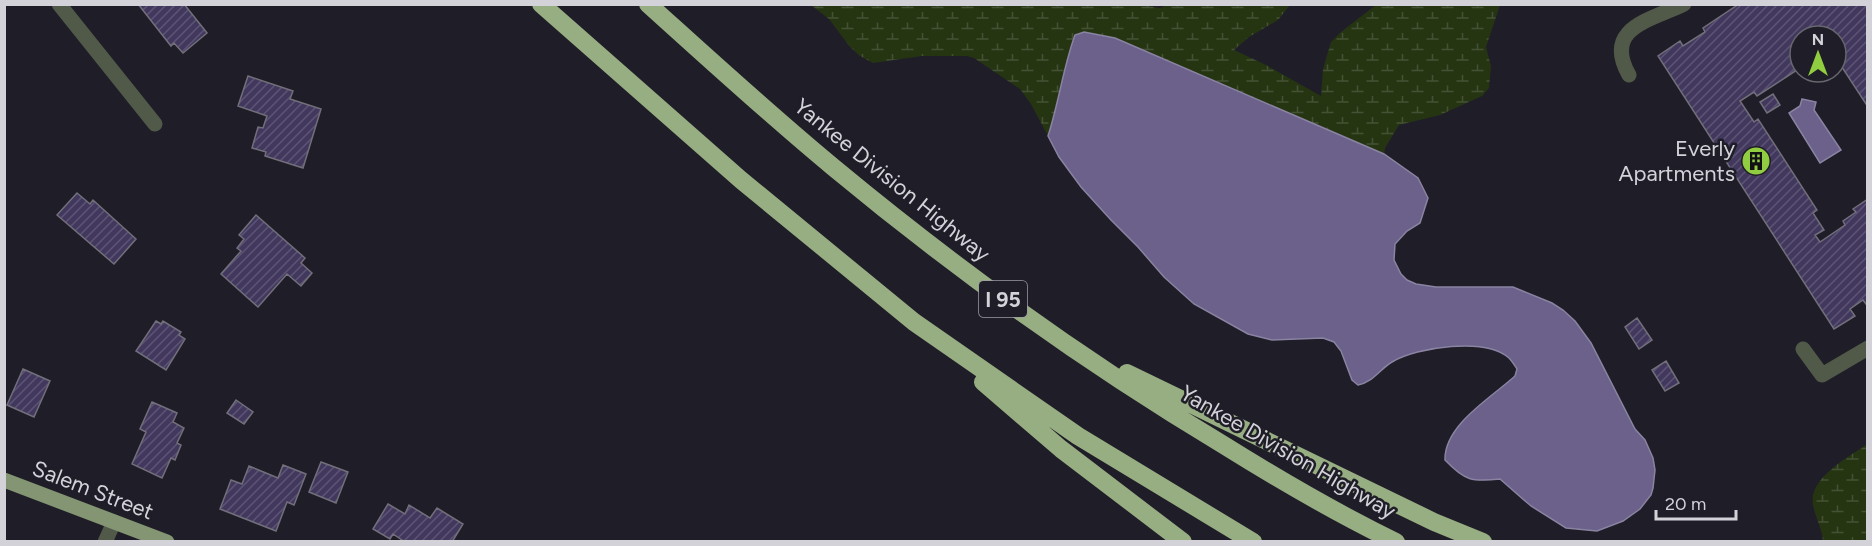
<svg xmlns="http://www.w3.org/2000/svg" width="1872" height="546" font-family="Figtree,sans-serif">
	<defs>
		<pattern id="wetland-marsh" width="20" height="14" patternUnits="userSpaceOnUse" patternTransform="scale(1.5)"><rect width="20" height="14" fill="#253512"/><path d="M1 5h8M5 5V1M11 12h8M15 12V8" fill="none" stroke="#445134"/></pattern>
		<pattern id="building-hatch" width="6" height="6" patternUnits="userSpaceOnUse" patternTransform="scale(1.5)"><rect width="6" height="6" fill="#42385e"/><path d="M-1 1l2-2M0 6l6-6M5 7l2-2" fill="none" stroke="#5c5474"/></pattern>
	</defs>
	<rect width="100%" height="100%" fill="#1f1d27"/>
	<path fill="url(#wetland-marsh)" d="M1137,4L1160,8L1169,4L1290,5L1278,20L1249,37L1234,50L1266,65L1321,96L1323,69L1331,42L1341,32L1376,5H1500L1486,47L1491,66L1489,88L1482,96L1440,115L1399,125L1385,148L1384,154L1115,38L1084,32L1075,35C1063,68 1059,102 1048,136L1031,104L1020,89L974,58L967,56H922L873,63L860,56L850,47L829,19L811,5Z
		M1867,444V541H1823C1822,528 1815,517 1813,505C1808,478 1849,457 1867,444Z"/>
	<path fill="#6b618a" stroke="#8a83a2" stroke-width="1.5" d="M1084,32L1115,38L1384,154L1418,178L1428,198L1420,223L1407,231L1395,244L1394,260L1401,274L1407,280L1416,284L1436,287H1513L1552,303L1563,310L1575,321L1591,343L1635,429L1645,440L1653,458L1655,470L1653,488L1651,495L1640,509L1623,521L1597,531L1566,528L1531,506L1500,479C1472,482 1465,481 1445,460C1444,425 1491,398 1515,376L1517,369C1515,366 1512,361 1509,358C1486,337 1417,347 1392,362C1380,369 1372,383 1358,385L1352,380L1341,351L1334,342L1323,338L1272,340L1248,334L1194,304L1164,277L1138,247L1111,220L1081,187L1059,157L1048,136C1059,102 1063,68 1075,35Z
		M1802,99L1816,102L1814,110L1841,150L1820,163L1789,113L1800,106Z"/>
	<path fill="url(#building-hatch)" stroke="#726f7b" stroke-width="1.5" d="M138,4H184L207,33L183,53L174,43L171,46Z
		M1739,4H1868V107L1836,58V48L1839,47L1836,42V36H1800V68L1757,96L1754,92L1740,101L1754,122L1758,119L1817,210L1813,213L1824,230L1815,235L1820,242L1845,225L1843,221L1856,212L1853,209L1868,199V303L1866,304L1863,300L1850,309L1855,316L1834,329L1658,56L1680,41L1683,46L1705,32L1703,28Z
		M248,76L293,91L290,99L321,109L303,168L265,156L266,152L252,148L258,127L263,128L267,116L238,106Z
		M1773,94L1780,105L1767,113L1760,102Z
		M77,193L90,204L93,200L136,239L114,264L57,215Z
		M256,215L305,258L301,263L312,273L301,286L287,274L258,307L221,274L241,251L237,248L244,239L239,235Z
		M1637,318L1652,340L1639,349L1625,327Z
		M156,321L161,324L163,321L181,332L179,335L185,339L166,370L136,351Z
		M1666,361L1679,383L1665,391L1652,370Z
		M23,369L50,381L34,417L7,405Z
		M236,400L253,412L244,424L227,413Z
		M152,402L177,413L173,422L184,428L177,443L181,445L175,460L171,458L162,478L132,464L146,432L140,429Z
		M321,462L348,472L336,503L309,492Z
		M283,465L306,474L294,505L287,502L276,531L220,509L231,480L242,484L249,466L278,478Z
		M388,504L405,514L409,505L430,518L437,508L463,524L452,542H405L393,534L390,539L373,529Z"/>
	<g fill="none" stroke-linecap="round" stroke-linejoin="round">
		<path stroke="#515a49" stroke-width="15" d="M59,4L155,124
			M1629,75C1602,27 1652,20 1684,4
			M1803,349L1822,375L1868,348
			M105,542L114,522"/>
		<path stroke="#839572" stroke-width="15" d="M4,480L167,542"/>
		<path stroke="#97ad82" stroke-width="18" d="M541,4L741,180L914,322L1078,436L1253,542
			M648,4C709,59 770,115 833,167C956,269 1085,362 1222,444C1278,479 1336,513 1396,542
			M1127,373L1434,522L1483,542
			M983,382L1061,449L1183,542"/>
	</g>
	<defs>
		<g id="building-disc" transform="scale(1.5)"><circle r="9.5" fill="#91cd40" stroke="#1f1d27"/><path d="M-4-6H4V6H1V3H-1V6H-4ZM-2.5-4.3h1.7v1.8h-1.7ZM.8-4.3h1.7v1.8H.8ZM-2.5-1h1.7V.8h-1.7ZM.8-1h1.7V.8H.8Z" fill="#111"/></g>
	</defs>
	<g fill-rule="evenodd">
		<use href="#building-disc" x="1756" y="161"/>
	</g>
	<g text-anchor="middle" dominant-baseline="central" stroke-width="5" stroke-linejoin="round" paint-order="stroke">
		<rect fill="#1f1d27" stroke="#9d9ca4" stroke-width="1.5" x="979" y="281" width="48" height="36" rx="4.5"/>
		<g font-size="21" font-weight="bold" fill="#d3d2d9">
			<text x="1003" y="299">I 95</text>
		</g>
		<g font-size="22" fill="#d3d2d9" stroke="#1f1d27" text-anchor="end">
			<text x="1735" y="148">Everly<tspan x="1735" dy="25">Apartments</tspan></text>
		</g>
		<g font-size="22" fill="#d3d2d9" stroke="#1f1d27">
			<text transform="translate(892 180) rotate(39)">Yankee Division Highway</text>
			<text transform="translate(1288 452) rotate(30)">Yankee Division Highway</text>
			<text transform="translate(93 490) rotate(21)">Salem Street</text>
		</g>
	</g>
	<rect width="1872" height="546" fill="none" stroke="#d3d2d9" stroke-width="12"/>
	<g transform="translate(1818 54)"><circle r="28" fill="#1f1d27" stroke="#67656e" stroke-width="1.5"/>
	<path d="M0-4.5L10 22L0 15L-10 22Z" fill="#91cd40"/>
	<text y="-9" font-size="16" font-weight="bold" text-anchor="middle" fill="#d3d2d9">N</text>
	</g>
	<path d="M1656 510v9h80v-9" fill="none" stroke="#d3d2d9" stroke-width="3"/>
	<text x="1665" y="510" font-size="18" fill="#d3d2d9" stroke="#1f1d27" stroke-width="4.5" paint-order="stroke">20 m</text>
</svg>
